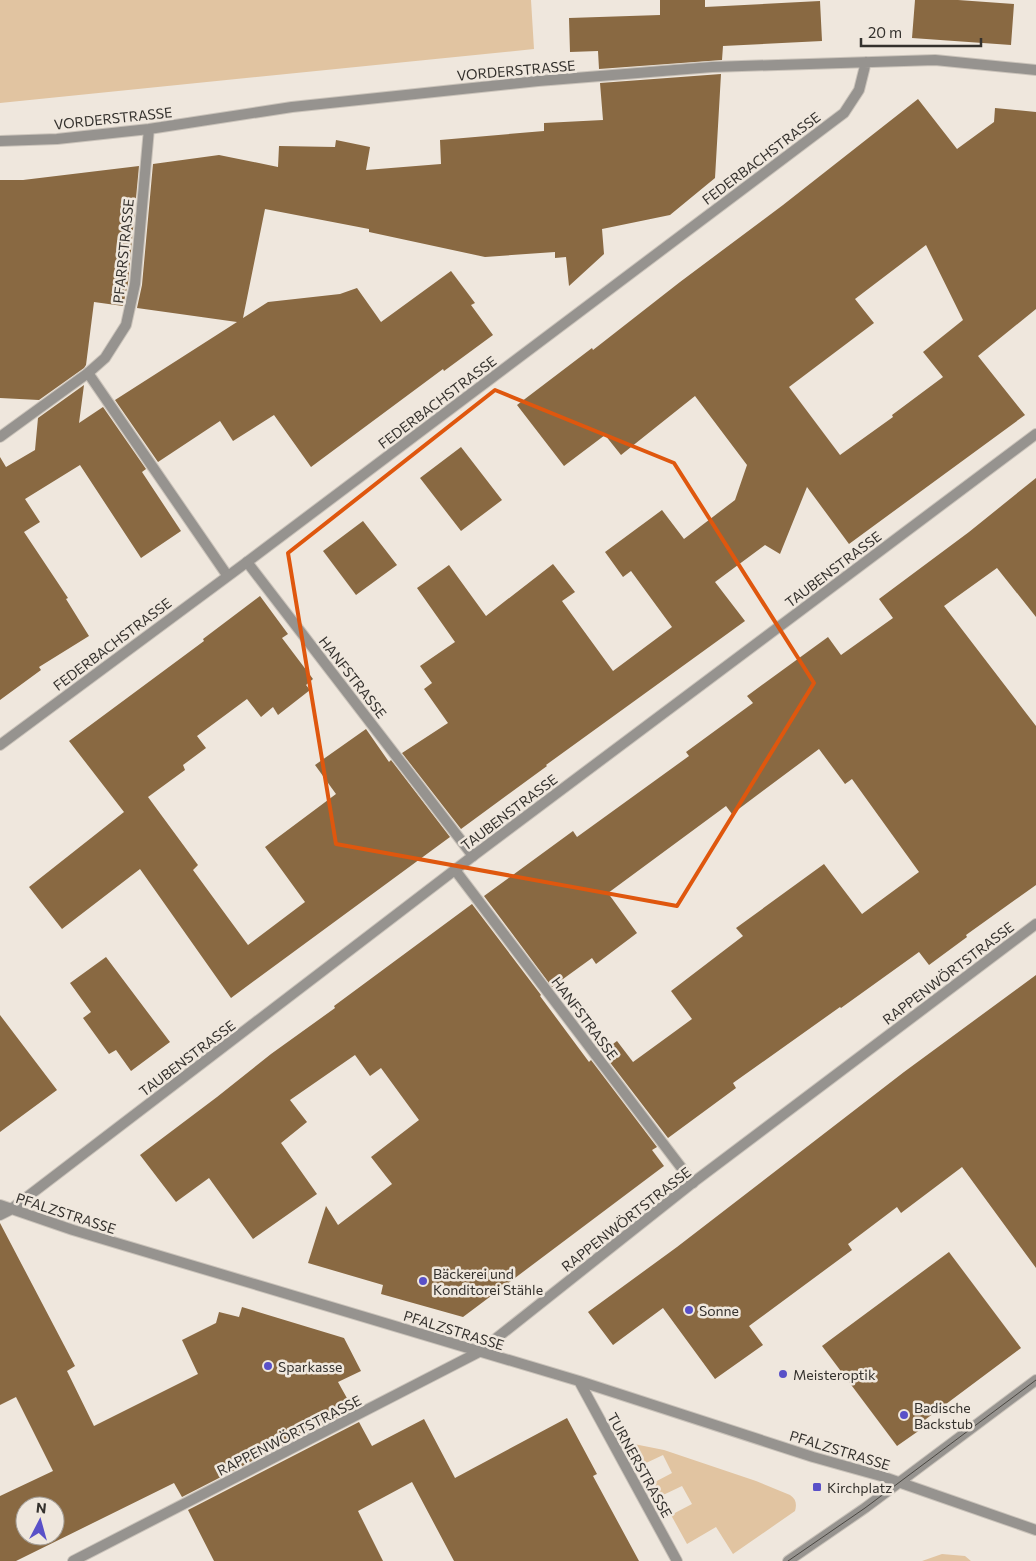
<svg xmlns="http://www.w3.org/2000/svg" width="1036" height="1561" font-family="Commissioner,sans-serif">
	<rect width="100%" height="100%" fill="#efe7dd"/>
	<path fill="#e1c4a1" d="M0,0H531L534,49L0,103Z
		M634,1444L664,1450L756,1481L790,1495C796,1499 797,1504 795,1511L733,1554L716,1527L687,1544L671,1515L692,1504L682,1486L661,1496L653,1483L672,1473L663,1455L644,1464Z
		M942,1554L965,1556L971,1561H922Z"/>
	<path fill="#896942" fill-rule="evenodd" d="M660,0H705V7L820,1L822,41L723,46L722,60L599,69L598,51L570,52L569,18L660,15Z
		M915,0H958L1014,4L1011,45L912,38Z
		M721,74L715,178L670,215L602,229L604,254L569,286L566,257L555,258V252L485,257L369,232V229L265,209L243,318L268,302L340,294L357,288L381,322L451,271L475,303L471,305L493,335L444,371L443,369L311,467L274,415L233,441L220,421L158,462L115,400L237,322L137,308L142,285L153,164L219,155L278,167L279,146L335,147L336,140L370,147L366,170L441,164L440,140L544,131V123L603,120L600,83Z
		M918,99L957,149L994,122L995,108L1036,112V309L978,356L1025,415L849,544L807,487L780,554L765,545L715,582L745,621L546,765L547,766L461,829L402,753L448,723L424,689L432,683L420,666L455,642L417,588L449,565L486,616L553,564L575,592L562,601L613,671L672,627L631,571L623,577L605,552L662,510L684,539L735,500L747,465L695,396L621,455L605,435L564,466L517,405L592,348L593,350L680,282L783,205ZM926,245L963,320L923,352L943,377L892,415L893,417L840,455L789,387L874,323L855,299Z
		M139,166L128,283L123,306L94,302L86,365L84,368L39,400L0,398V180H23Z
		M84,385L79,423L103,407L146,469L142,472L181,531L141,558L80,465L25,499L40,522L24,532L68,598L66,599L89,636L39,667L41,670L0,700V457L6,467L35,450L38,418Z
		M461,447L502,500L461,531L420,478Z
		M1036,478V617L997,568L944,606L1036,726V885L966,935L967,937L929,965L919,952L841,1008L840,1007L733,1083L736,1088L668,1138L602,1052L617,1041L633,1062L692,1019L671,991L743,936L736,928L824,864L862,914L919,872L852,779L845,784L819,749L732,814L726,806L608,893L637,933L596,964L592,958L552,987L484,896L573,831L577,837L689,756L686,752L753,703L747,696L828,637L841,655L893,618L879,599L969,532Z
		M363,521L397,565L356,595L323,551Z
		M260,596L288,634L282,638L313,679L306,685L310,690L278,715L273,707L261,717L247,699L197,736L206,748L183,765L185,770L148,797L198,865L193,870L248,945L305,902L265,847L336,794L315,765L366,729L389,762L391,760L450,837L231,998L140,869L62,929L29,887L124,812L69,741L204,641L203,639Z
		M472,904L541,995L540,996L589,1062L591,1060L657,1147L652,1150L664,1166L463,1317L381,1294L383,1285L308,1263L326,1206L338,1225L392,1184L371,1157L419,1120L381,1068L370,1076L355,1055L290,1100L307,1122L281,1143L317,1194L253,1239L209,1178L176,1202L140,1155L217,1097L271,1054L335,1008L334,1006Z
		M106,957L170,1042L131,1071L116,1050L109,1054L83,1018L91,1012L70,983Z
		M1036,975V1268L962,1167L901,1213L897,1207L848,1244L852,1250L749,1326L763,1345L715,1379L663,1308L613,1345L588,1312L677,1247L904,1072Z
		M0,1015L57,1090L0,1132Z
		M0,1223L75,1366L67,1371L94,1426L198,1374L182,1340L216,1323L219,1312L239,1317L242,1307L344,1338L361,1371L338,1382L353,1409L182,1497L174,1483L16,1561H0V1496L53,1471L16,1397L0,1405ZM25,1506H55V1536H25Z
		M949,1252L1021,1348L926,1419L927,1425L897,1446L822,1346Z
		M567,1418L597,1474L593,1476L639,1561H454L412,1482L358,1511L383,1561H214L188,1510L359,1422L372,1446L424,1419L455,1478Z"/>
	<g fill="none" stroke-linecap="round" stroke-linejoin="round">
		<g stroke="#cac3ba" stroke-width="12">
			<path id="service" d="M88,373L227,575
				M247,562L473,856
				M455,870L693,1183"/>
		</g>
		<g stroke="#cac3ba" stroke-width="12">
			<path id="minor" d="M0,141L57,139L149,129L292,107L538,81L712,67L935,60L1036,70
				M0,437L88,373L105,358L126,325L135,284L149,129
				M0,745L247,562L844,113L859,90L866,62
				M0,1205L73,1230L579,1381L813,1457L881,1476L1036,1530
				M0,1215L10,1210L473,856L1036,434
				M579,1381L677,1561
				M73,1561L479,1352L691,1184L1036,924
				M788,1561L865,1508L1036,1380"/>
		</g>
		<use href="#service" stroke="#96938f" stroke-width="10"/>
		<use href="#minor" stroke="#96938f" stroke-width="10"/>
		<path stroke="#4a4742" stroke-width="1" d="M788,1561L865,1508L1036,1380"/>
	</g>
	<path fill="none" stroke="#df570e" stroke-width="4" stroke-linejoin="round" d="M495,390L674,463L814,683L677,906L336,844L288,553Z"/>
	<g fill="#5950c8" stroke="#efe7dd" stroke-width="2">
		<circle cx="423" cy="1281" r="5"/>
		<circle cx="689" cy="1310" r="5"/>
		<circle cx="268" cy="1366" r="5"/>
		<circle cx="783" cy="1374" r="5"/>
		<circle cx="904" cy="1415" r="5"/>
		<rect x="812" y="1482" width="10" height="10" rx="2.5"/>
	</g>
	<g text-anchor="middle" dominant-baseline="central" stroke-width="5" stroke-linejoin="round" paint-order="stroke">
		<g font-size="14" fill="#34312d" stroke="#efe7dd">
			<text transform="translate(516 70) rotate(-5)">VORDERSTRASSE</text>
			<text transform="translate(113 118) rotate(-6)">VORDERSTRASSE</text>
			<text transform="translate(761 158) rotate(-37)">FEDERBACHSTRASSE</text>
			<text transform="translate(123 251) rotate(-84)">PFARRSTRASSE</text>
			<text transform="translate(437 402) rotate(-37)">FEDERBACHSTRASSE</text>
			<text transform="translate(833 569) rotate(-37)">TAUBENSTRASSE</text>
			<text transform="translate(112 644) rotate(-37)">FEDERBACHSTRASSE</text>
			<text transform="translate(353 677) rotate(52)">HANFSTRASSE</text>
			<text transform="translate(509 812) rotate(-37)">TAUBENSTRASSE</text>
			<text transform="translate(948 973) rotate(-37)">RAPPENWÖRTSTRASSE</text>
			<text transform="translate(585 1018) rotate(53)">HANFSTRASSE</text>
			<text transform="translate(187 1058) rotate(-37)">TAUBENSTRASSE</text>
			<text transform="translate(66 1213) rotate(18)">PFALZSTRASSE</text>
			<text transform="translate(626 1219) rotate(-38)">RAPPENWÖRTSTRASSE</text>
			<text transform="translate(454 1330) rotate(17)">PFALZSTRASSE</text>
			<text transform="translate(289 1435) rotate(-27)">RAPPENWÖRTSTRASSE</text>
			<text transform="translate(840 1450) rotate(17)">PFALZSTRASSE</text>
			<text transform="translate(640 1465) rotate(61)">TURNERSTRASSE</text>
		</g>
		<g font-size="14" fill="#34312d" stroke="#efe7dd" text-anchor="start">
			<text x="433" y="1273">Bäckerei und<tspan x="433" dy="16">Konditorei Stähle</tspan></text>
			<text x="699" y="1310">Sonne</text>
			<text x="278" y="1366">Sparkasse</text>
			<text x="793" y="1374">Meisteroptik</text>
			<text x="914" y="1407">Badische<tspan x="914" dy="16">Backstub</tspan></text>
			<text x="827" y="1487">Kirchplatz</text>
		</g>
	</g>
	<g transform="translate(40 1521) rotate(6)"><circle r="24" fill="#efe7dd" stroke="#a49e97"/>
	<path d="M0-4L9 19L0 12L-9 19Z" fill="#5950c8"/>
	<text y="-8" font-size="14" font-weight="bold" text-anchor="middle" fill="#34312d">N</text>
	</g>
	<path d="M861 38v8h120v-8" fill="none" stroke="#34312d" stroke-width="2.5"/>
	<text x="868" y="38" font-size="15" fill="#34312d" stroke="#efe7dd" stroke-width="4" paint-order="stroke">20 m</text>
</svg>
